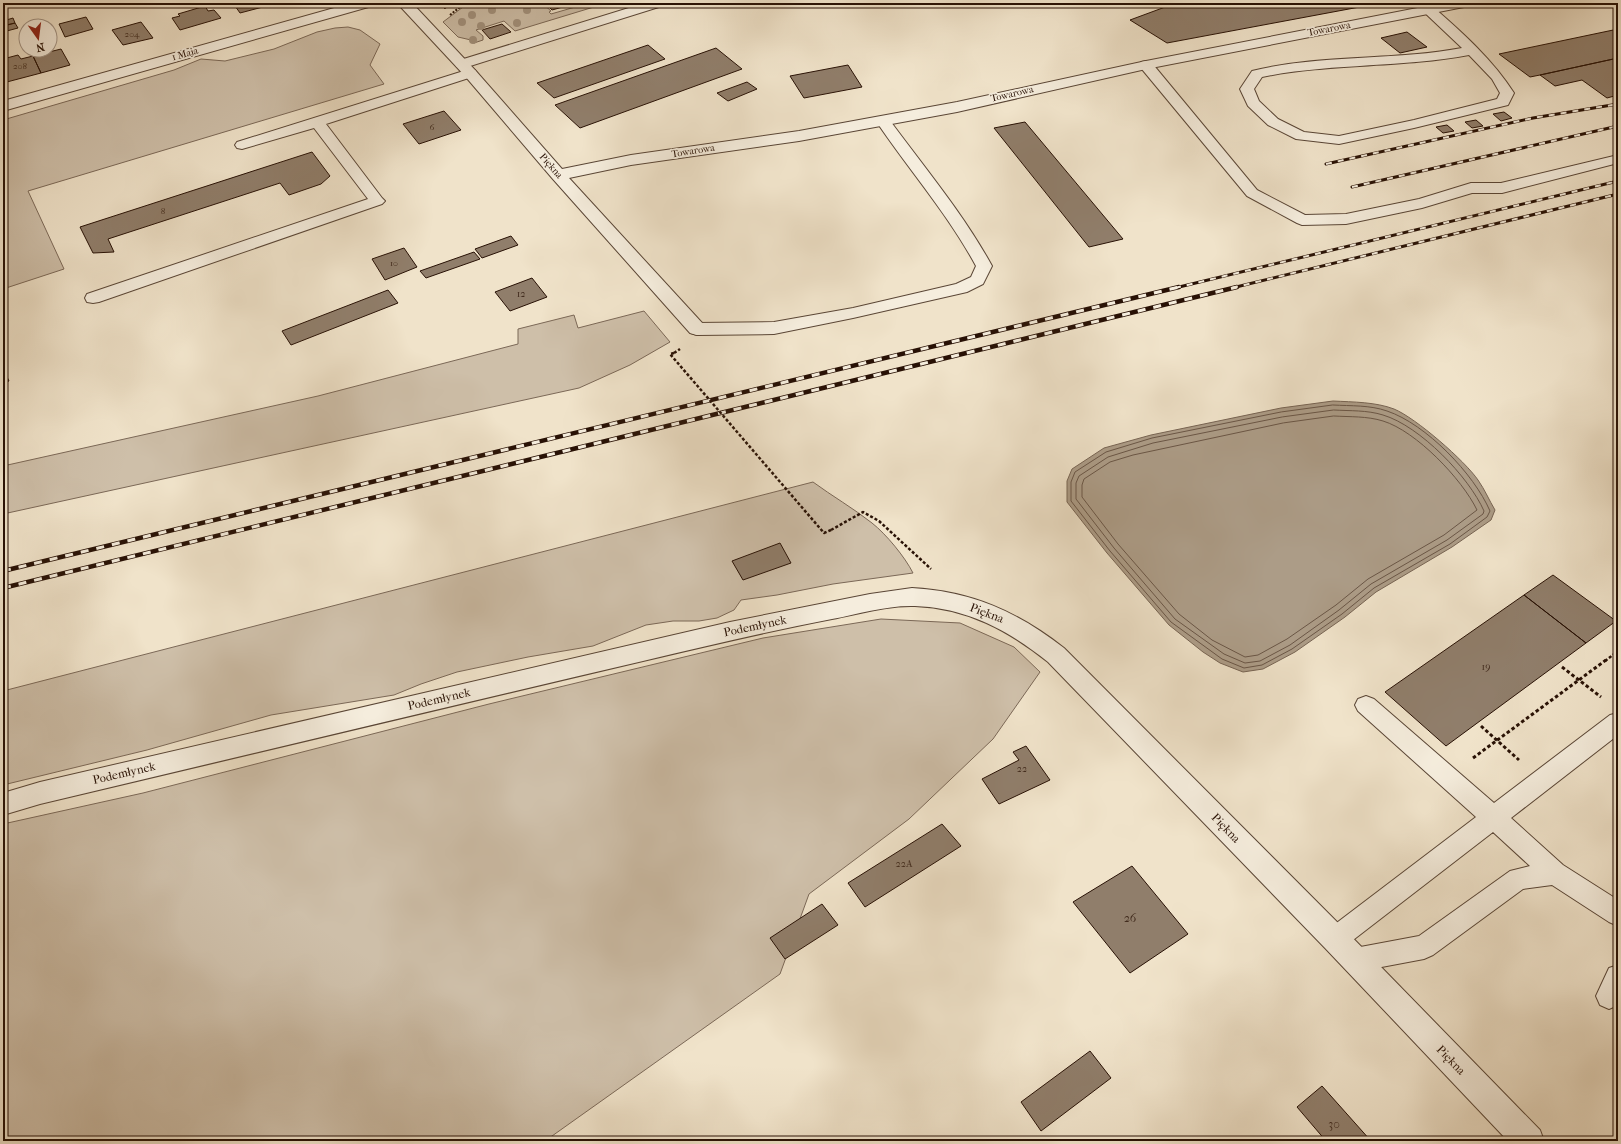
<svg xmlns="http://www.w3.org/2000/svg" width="1621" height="1144" font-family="'IM FELL French Canon',serif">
	<rect width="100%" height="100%" fill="#f0e3ca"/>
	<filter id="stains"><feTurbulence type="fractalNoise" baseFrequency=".005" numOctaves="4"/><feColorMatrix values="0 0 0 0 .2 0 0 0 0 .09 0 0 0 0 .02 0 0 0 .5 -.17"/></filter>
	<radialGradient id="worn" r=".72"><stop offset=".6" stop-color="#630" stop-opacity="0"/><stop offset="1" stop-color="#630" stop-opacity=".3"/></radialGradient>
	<path fill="#cebfa9" stroke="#7b6857" d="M471,3H542L551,11L549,12L551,14L589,3H607L515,31L504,21L476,30L483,36V40L474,43L471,40L458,37L443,22L467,4Z
		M348,27L360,30L380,44L370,65L384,84L28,191L64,269L3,289V120L174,70L201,59L225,61L274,49L317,32L335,28Z
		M644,311L670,342L630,365L579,388L3,514V466L318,396L518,344V329L574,315L578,328Z
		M813,482C832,496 853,508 872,523C886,534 905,557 913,573L833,584L777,595L741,600L734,610L717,618L699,621H673L646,625L593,646L528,657L457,672L421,684L394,695L271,715L147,750L3,785V691Z
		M881,619L960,623L1014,647L1040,672L993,739L909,819L809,894L780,974L545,1141H3V824L143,793L489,704L763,638Z"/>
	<path fill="#ac9c87" stroke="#776453" d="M1333,401C1353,402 1376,402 1394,409C1416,418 1465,461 1478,480C1485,490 1489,500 1495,510L1491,520L1452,547L1376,592L1345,617L1295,652L1263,669L1243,672L1220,663L1203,652L1169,625L1107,553L1067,502V481L1072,469L1104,448L1151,435L1281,408Z"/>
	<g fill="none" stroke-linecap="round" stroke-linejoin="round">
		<path stroke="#6a5646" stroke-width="1" d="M1333,405C1351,406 1370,405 1387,411C1426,424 1474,474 1490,511L1487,517L1450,544L1374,588L1342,614L1292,649L1262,665L1244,668L1222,659L1171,622L1110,551L1071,501V482L1075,472L1106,452L1152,438L1281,412Z
			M1334,410C1350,411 1367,410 1383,415C1420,426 1469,477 1484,511L1483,514L1447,540L1371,584L1339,610L1290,645L1260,661L1245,663L1224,654L1175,619L1114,548L1076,499V483L1079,476L1108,457L1153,443L1282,417Z
			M1334,416C1350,417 1367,416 1383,421C1416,431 1462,479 1477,510L1444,535L1368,579L1336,605L1287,639L1258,655L1245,657L1212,640L1179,614L1118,544L1082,497V485L1084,479L1110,462L1133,455L1283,423Z"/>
	</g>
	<path fill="#907e6b" stroke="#281105" d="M121,3H139L123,7Z
		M233,3H278L240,13Z
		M545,3H577L552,10Z
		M1176,3H1381L1167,43L1130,20Z
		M205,6L208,11L214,10L221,18L180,30L172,18L180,16L178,14Z
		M86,17L93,29L65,37L59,24Z
		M13,18L15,23L3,26V21Z
		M141,22L153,38L123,45L112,30Z
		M15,23L18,28L3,32V26Z
		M502,24L511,32L490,39L482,30Z
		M1618,29V58L1540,75L1530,77L1499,54Z
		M1407,32L1427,47L1400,53L1381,38Z
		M648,45L665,59L554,98L537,83Z
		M716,48L742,69L580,128L555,105Z
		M61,49L70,65L41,73L33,56Z
		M18,55L21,59L33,56L41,73L3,83V59Z
		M1618,58V95L1607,98L1582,80L1555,86L1540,75Z
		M848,65L862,87L804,98L790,76Z
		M747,82L757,89L728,101L717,93Z
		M444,111L461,130L419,144L403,124Z
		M1504,112L1512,118L1501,121L1493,114Z
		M1476,120L1483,126L1472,128L1465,122Z
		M1025,122L1123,239L1089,247L994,128Z
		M1447,125L1454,131L1443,133L1436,127Z
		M312,152L330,176L321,184L289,195L280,183L108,239L114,252L93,253L80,227Z
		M511,236L518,245L482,258L475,249Z
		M404,248L417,267L385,280L372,259Z
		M474,252L480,259L426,278L420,271Z
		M532,278L547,297L510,311L495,292Z
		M388,290L398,303L291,345L282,331Z
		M3,369L9,381L3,383Z
		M780,543L791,563L743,580L732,561Z
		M1553,575L1616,621L1586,643L1524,595Z
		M1524,595L1586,643L1446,746L1385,692Z
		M1026,746L1050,780L999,804L982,779L1019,760L1013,752Z
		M942,824L961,846L865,907L848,883Z
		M1132,866L1188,934L1130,973L1073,902Z
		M822,904L838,925L785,959L770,938Z
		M1090,1051L1111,1078L1041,1131L1021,1102Z
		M1322,1086L1371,1141H1326L1297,1107Z"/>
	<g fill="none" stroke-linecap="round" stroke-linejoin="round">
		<g stroke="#5a4636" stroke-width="2">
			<path id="service" d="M645,3H664L662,6L467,67H457L455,64L457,61Z
				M1429,6L1433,7C1463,33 1493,60 1514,93L1508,105L1414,128L1339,144L1296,139L1268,125L1248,106L1240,89L1252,71C1321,54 1393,61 1462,48L1425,13L1423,10L1425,7ZM1469,55L1492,79L1500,93L1497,99L1414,120L1339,136L1304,132L1278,119L1259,101L1254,89L1262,77C1330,63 1400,68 1469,55Z
				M1146,61L1151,62L1257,190L1305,215L1346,214L1419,199L1471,183H1501L1618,155V163L1502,193H1472L1422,208L1346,224L1302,225L1297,223L1247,196L1141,68L1139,65L1141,62Z
				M470,69L475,70L477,73L475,76L326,124L382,198L385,201L382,204L99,302L93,303L87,302L85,298L87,294L368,199L314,128L242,149L237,148L235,145L237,142Z
				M883,117L888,118C924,167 963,213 992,266L983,284L967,292L853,318L774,334L697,335L691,333L689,329L691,325L697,323L774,322L853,308L956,284L971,277L976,266C948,214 909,170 876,121L878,118Z
				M1366,696L1374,699L1494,803L1610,715L1618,713V735L1511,818L1563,865L1618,900V926L1609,922L1552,885L1523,889L1433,955L1424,959L1355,972L1346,969L1342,960L1346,951L1355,948L1419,936L1510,871L1530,866L1493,832L1344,947L1335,951L1326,947L1323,939L1326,931L1476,817L1358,711L1355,705L1358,699Z
				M1618,965V1005L1609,1009L1600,1005L1596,996L1609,968Z"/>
		</g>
		<g stroke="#5a4636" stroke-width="2">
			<path id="minor" d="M397,3H412L475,70L562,169L631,155L799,131L957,102L1146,61L1443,3H1471L1469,6L1464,7L1146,69L957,112L799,141L631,165L569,178L704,325L706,329L704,333L697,335L690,333L552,178L465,76Z
				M912,588C971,591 1018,612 1064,648L1345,930L1540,1130L1544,1141H1508L1325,948L1048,662C1008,630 967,608 915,606C887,605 859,614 832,619C769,631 706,646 643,661C442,708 241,756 40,804L3,815V793L40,782L730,622L870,594Z"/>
		</g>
		<g stroke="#5a4636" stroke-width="2">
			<path id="tertiary" d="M352,3H374L372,6L3,111V101Z"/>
		</g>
		<path stroke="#281105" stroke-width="2" stroke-dasharray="2 1.5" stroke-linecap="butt" d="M444,8L463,3
			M450,15L465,3"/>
		<path stroke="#281105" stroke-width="2.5" stroke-dasharray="3 2" stroke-linecap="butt" d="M674,353L680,349
			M831,530L863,512L879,521L931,569
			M1605,661L1618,651"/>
		<path stroke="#281105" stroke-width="3" stroke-dasharray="3.5 2.5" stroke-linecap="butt" d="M1562,667L1601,697
			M1481,726L1519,760
			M1473,758L1606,660"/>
		<use href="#service" fill="#f5eddd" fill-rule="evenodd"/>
		<use href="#minor" fill="#f5eddd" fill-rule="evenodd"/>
		<use href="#tertiary" fill="#f5eddd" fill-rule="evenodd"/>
		<g stroke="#281105" stroke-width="3">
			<path id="rail-far1" d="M1326,164L1533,118L1618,104
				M1352,187L1618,126
				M1175,288L1618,181
				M1232,288L1618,194"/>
		</g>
		<g stroke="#281105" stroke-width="4.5">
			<path id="rail" d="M3,571L1179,287
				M3,588L1237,287"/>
		</g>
		<use href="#rail-far1" stroke="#f5eddd" stroke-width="2" stroke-dasharray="6" stroke-linecap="butt"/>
		<use href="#rail" stroke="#f5eddd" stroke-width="3" stroke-dasharray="8" stroke-linecap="butt"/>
		<path stroke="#281105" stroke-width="2.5" stroke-dasharray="3 2" stroke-linecap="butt" d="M674,353L670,354L824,533L831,530"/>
	</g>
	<g fill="#a2917d">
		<circle cx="492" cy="10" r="4"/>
		<circle cx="527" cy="10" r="4"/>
		<circle cx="472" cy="15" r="4"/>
		<circle cx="462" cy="22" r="4"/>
		<circle cx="517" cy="23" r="4"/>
		<circle cx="481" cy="26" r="4"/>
		<circle cx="473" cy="40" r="4"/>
	</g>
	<g text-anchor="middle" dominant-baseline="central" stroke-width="3.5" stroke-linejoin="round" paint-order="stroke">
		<g font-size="9" fill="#422c1e">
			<text x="132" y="34">204</text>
			<text x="20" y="66">208</text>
			<text x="432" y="127">6</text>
			<text x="163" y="211">8</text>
			<text x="394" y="263">10</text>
		</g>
		<g font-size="10" fill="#281105" stroke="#f5eddd">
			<text transform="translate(1329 29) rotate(-11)">Towarowa</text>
			<text transform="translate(185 54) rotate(-16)">1 Maja</text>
			<text transform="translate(1012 94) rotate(-13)">Towarowa</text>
			<text transform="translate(693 151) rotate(-9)">Towarowa</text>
			<text transform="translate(551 166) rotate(49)">Piękna</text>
		</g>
		<g font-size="10" fill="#422c1e">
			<text x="521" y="294">12</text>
			<text x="1486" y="667">19</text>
			<text x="1022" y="769">22</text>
			<text x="904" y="864">22A</text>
		</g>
		<g font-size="12" fill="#281105" stroke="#f5eddd">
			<text transform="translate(987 613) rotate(21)">Piękna</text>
			<text transform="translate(755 626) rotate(-12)">Podemłynek</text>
			<text transform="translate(439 699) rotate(-13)">Podemłynek</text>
			<text transform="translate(124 773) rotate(-13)">Podemłynek</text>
			<text transform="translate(1226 828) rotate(46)">Piękna</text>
			<text transform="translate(1451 1060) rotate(46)">Piękna</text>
		</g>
		<g font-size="12" fill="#422c1e">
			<text x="1130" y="918">26</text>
			<text x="1334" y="1124">30</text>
		</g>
	</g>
	<rect width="1621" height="1144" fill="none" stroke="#f0e3ca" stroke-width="16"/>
	<rect x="4" y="4" width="1613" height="1136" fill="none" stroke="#281105" stroke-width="2"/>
	<rect x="8" y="8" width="1605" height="1128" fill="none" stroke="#281105"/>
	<g transform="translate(38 38) rotate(166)"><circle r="19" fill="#f5eddd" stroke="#a39587"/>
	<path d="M0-3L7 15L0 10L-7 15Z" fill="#8f2418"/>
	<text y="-6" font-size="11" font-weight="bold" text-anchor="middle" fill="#281105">N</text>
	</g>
	<rect width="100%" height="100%" filter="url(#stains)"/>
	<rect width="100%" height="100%" fill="url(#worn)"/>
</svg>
